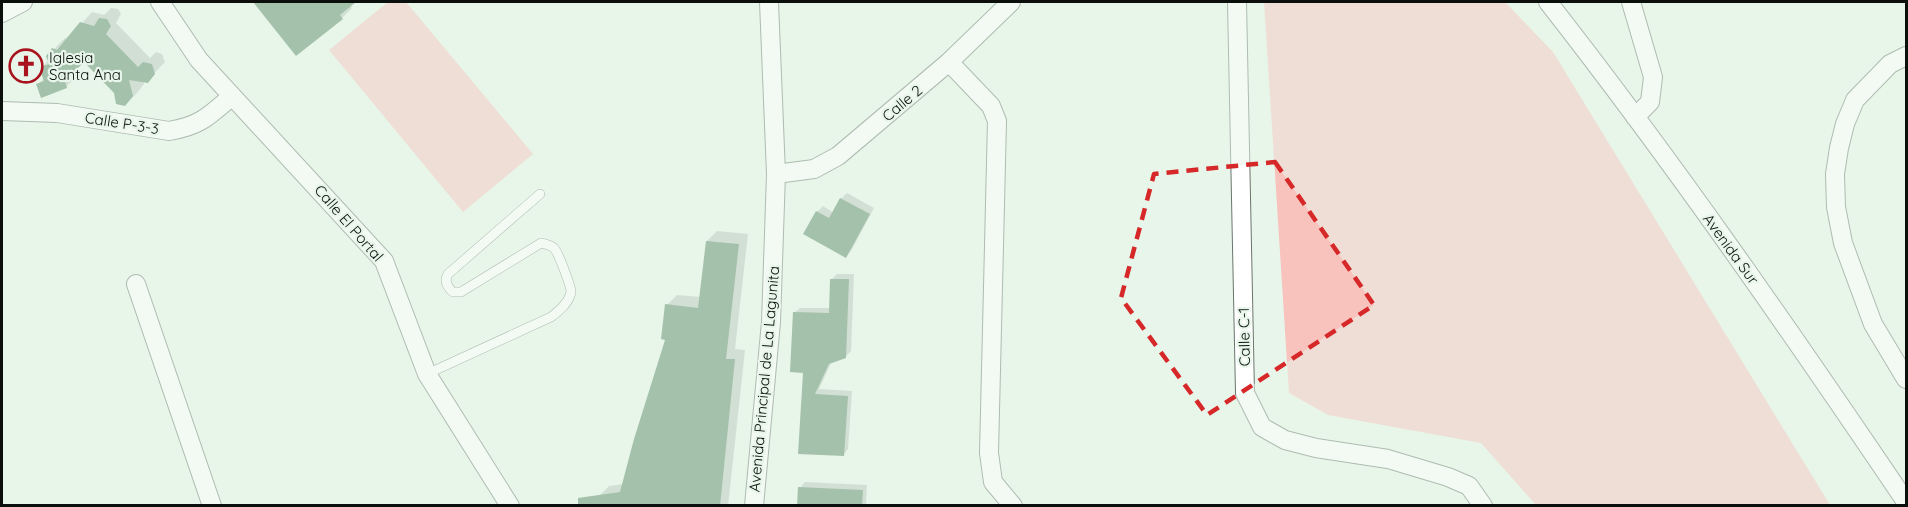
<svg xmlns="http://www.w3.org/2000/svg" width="1908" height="507" font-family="Quicksand,sans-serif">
	<rect width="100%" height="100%" fill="#e8f5ea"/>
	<path fill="#f8c2bd" d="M388,2H406L533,154L463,212L329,50Z
		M1264,2H1505L1553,52L1830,505H1536L1481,443L1328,415L1289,393Z"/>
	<path fill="#0003" d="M255,2H354L350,5L352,8L342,18L296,54Z
		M111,8L118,9L121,14L116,23L150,58L156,52L162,54L165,62L147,81L143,80L144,84L136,94L125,105L116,92L84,60L75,69L77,76L66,87L38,85L44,78L41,68L49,60L54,49L65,38L68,39L92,12L104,15Z
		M847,193L874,208L851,251L846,256L817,212L823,206L834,213L841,199Z
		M717,231L748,234L735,349L745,350L728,506H598L599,496L609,486L624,484L667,338V305L677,295L701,297L707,241Z
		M837,274H854L851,351L845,357L832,361L819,389L852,391L848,449L843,455L799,452L805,371L794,313L800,308H831L832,279Z
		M805,482L867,485L866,506H799L800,488Z"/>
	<path fill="#538160" d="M253,2H356L340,15L343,19L296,56Z
		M99,18L107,19L111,26L106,34L138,67L143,62L152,64L155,74L148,83L129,80L133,96L125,106L116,104L114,93L84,62L65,81L67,88L41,98L36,84L44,81L39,68L49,64L46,56L52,48L57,50L80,22L94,26Z
		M840,198L870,214L846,258L803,234L816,211L829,218Z
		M706,241L739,244L726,359H735L720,506H578V498L620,492L634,439L665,340L661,339L665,304L698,308Z
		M830,279H849L846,358L829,364L815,394L848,396L844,456L798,454L803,373L790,372L793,312L829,313Z
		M798,487L863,490L862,506H797Z"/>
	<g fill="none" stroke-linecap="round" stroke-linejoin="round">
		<g stroke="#6a756c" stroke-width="10">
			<path id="service" d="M427,374L551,317C559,311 569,303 571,292C571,286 558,252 554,248C550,245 546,244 541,243L461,292H453C447,287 444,281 448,274L540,194"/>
		</g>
		<g stroke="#6a756c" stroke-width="20">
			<path id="minor" d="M160,2L199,60L384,261L427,374L510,506
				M1237,2L1245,393L1262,427L1285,440L1316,448L1388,459L1448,477L1469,486L1483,506
				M1548,2C1674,163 1791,332 1906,502
				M1631,2L1653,77L1650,102L1635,117
				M2,13L23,2
				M1906,56L1890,64L1855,100L1845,124L1839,148L1835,174L1836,207L1843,243L1873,324L1906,379
				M949,62L991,106L997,121L989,453L993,482L1013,506
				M2,111L57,113L169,131C200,126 209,116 232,96
				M776,174L814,169L838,156L949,62L1011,2
				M136,284L212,506
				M754,506L771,322L776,174L769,2"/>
		</g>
		<use href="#service" stroke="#fff" stroke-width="9"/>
		<use href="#minor" stroke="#fff" stroke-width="18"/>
	</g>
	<path d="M0 0H1908V507H0ZM1275,162L1374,305L1207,415L1121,298L1154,174Z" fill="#e8f5ea" fill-opacity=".55" fill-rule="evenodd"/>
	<path fill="none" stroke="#d62828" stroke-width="4.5" stroke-dasharray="12 8" stroke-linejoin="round" d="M1275,162L1374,305L1207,415L1121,298L1154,174Z"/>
	<defs>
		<g id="church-ring" transform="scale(1.725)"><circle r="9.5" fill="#e8f5ea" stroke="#a8131e" stroke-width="1.5"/><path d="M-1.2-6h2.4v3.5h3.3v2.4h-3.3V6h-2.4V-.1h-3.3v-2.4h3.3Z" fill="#a8131e"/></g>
	</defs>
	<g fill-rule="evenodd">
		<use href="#church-ring" x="26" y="66"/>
	</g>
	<g text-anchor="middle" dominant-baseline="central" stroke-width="4.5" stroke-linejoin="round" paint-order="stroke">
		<g font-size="15" fill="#0a0f0b" stroke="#e8f5ea" text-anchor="start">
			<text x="49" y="57">Iglesia<tspan x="49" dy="17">Santa Ana</tspan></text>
		</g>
		<g font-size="15" fill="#0a0f0b" stroke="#e8f5ea">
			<text transform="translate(902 103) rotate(-40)">Calle 2</text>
			<text transform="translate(122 123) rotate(9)">Calle P-3-3</text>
			<text transform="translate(349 223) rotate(49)">Calle El Portal</text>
			<text transform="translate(1731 249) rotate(54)">Avenida Sur</text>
			<text transform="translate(1244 337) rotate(-91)">Calle C-1</text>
			<text transform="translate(764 379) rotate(-85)">Avenida Principal de La Lagunita</text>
		</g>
	</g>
	<rect width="1908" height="507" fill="none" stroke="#0a0f0b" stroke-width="6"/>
</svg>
